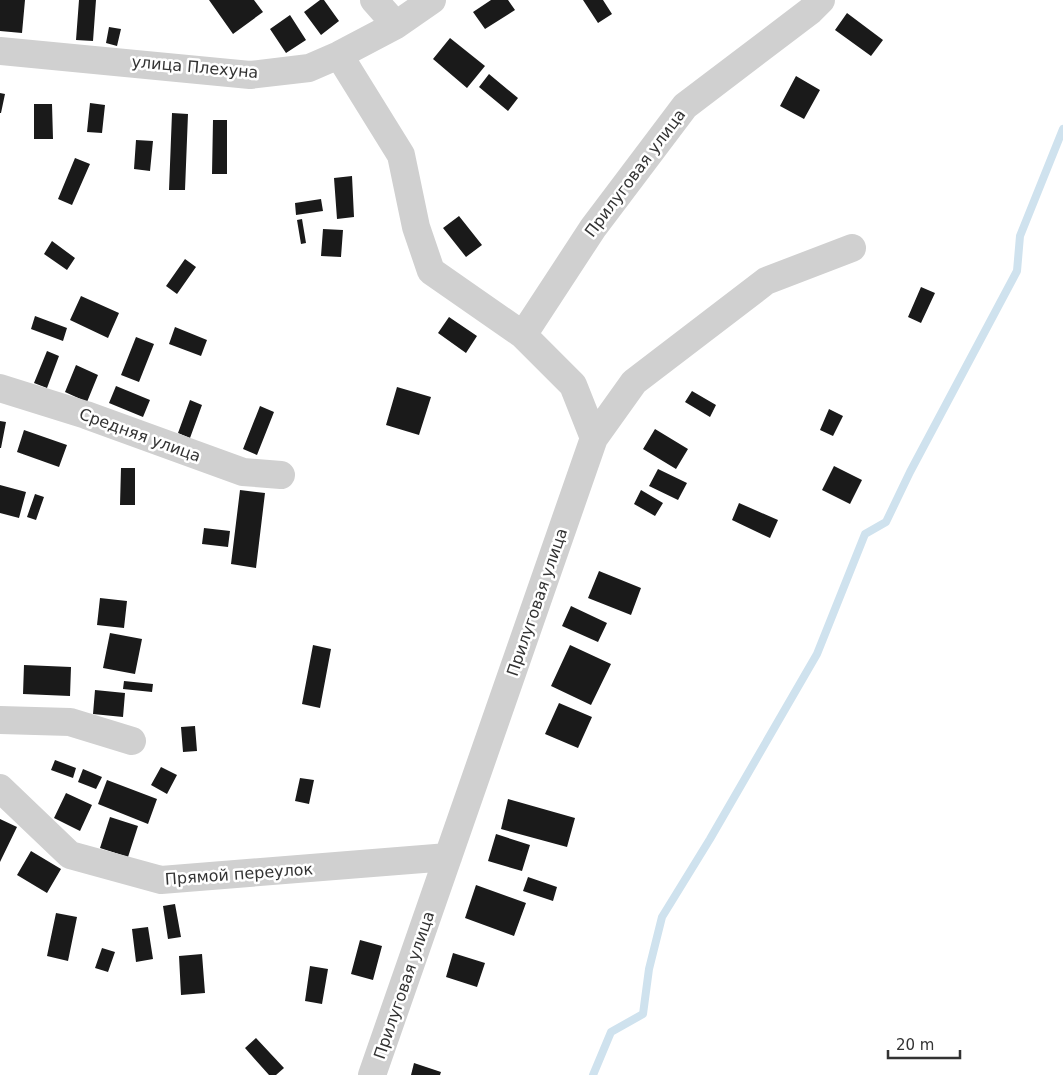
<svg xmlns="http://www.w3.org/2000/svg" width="1063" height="1075" font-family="'DejaVu Sans',sans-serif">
	<rect width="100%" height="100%" fill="#fff"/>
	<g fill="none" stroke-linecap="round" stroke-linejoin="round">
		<path stroke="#cfe2ee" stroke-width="8" d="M593,1075L611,1032L643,1014L649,969L662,917L710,839L817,654L865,534L886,522L910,472L1017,271L1020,236L1063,129"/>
	</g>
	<path fill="#1a1a1a" d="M0,0H25L22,33L0,31Z
		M79,0H96L93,41L76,40Z
		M209,0H254L263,12L233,34Z
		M320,0H324L339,21L321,35L304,12Z
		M491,0H508L515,10L485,29L473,12Z
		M583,0H603L612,14L598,23Z
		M847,13L883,40L871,56L835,30Z
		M290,15L306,40L286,53L270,29Z
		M109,27L121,29L117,46L106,43Z
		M450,38L485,66L467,88L433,59Z
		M489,74L518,98L508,111L479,87Z
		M796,76L820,90L804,119L780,106Z
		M0,93L5,94L1,113H0Z
		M90,103L105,105L102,133L87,132Z
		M34,104H52L53,139H34Z
		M172,113L188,114L185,190H169Z
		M213,120H227V174H212Z
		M136,140L153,141L150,171L134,169Z
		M75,158L90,164L72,205L58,199Z
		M352,176L354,217L337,219L334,178Z
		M321,199L323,211L296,215L295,203Z
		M459,216L482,245L466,257L443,228Z
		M302,219L306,243L301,244L297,220Z
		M323,229L343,230L341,257L321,256Z
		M52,241L75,258L67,270L44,254Z
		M185,259L196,267L177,294L166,286Z
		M921,287L935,293L921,323L908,317Z
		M81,296L119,313L108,338L70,320Z
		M35,316L67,328L63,341L31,329Z
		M449,317L477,336L466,353L438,333Z
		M175,327L207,340L201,356L169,344Z
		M136,337L154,344L139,382L121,375Z
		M47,351L59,356L47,388L34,383Z
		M76,365L98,375L87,402L65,392Z
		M116,386L150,400L143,417L109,403Z
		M397,387L431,397L419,435L386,425Z
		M692,391L716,405L710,417L685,402Z
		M190,400L202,405L190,438L178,433Z
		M260,406L274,412L257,455L243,449Z
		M829,409L843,416L833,436L820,430Z
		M0,421L6,422L1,448H0Z
		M655,429L688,449L676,469L643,449Z
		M24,430L67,445L59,467L17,452Z
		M834,466L862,480L850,504L822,490Z
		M121,468H135V505H120Z
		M658,469L687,483L678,500L649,486Z
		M0,485L26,492L19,518L0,513Z
		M240,490L265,493L256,568L231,564Z
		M641,490L663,503L655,516L634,504Z
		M35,494L44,497L36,520L27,517Z
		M739,503L778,520L770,538L732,520Z
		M204,528L230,531L228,547L202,544Z
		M599,571L641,588L631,615L588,598Z
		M100,598L127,601L124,628L97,625Z
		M571,606L607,623L598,642L562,626Z
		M110,633L142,639L135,674L103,668Z
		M313,645L331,649L320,708L302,704Z
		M570,645L611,664L591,705L551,686Z
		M24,665L71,667L70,696L23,694Z
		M124,681L153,684L152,692L123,689Z
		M95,690L125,693L123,717L93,714Z
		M559,703L592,717L578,748L545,734Z
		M195,726L197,751L183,752L181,727Z
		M55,760L76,768L73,778L51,770Z
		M161,767L177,775L167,794L151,785Z
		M83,769L102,777L96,789L78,782Z
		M300,778L314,780L309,804L295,801Z
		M107,780L157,799L148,824L98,804Z
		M66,793L92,805L80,831L54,818Z
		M508,799L575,818L567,847L501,829Z
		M110,817L138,826L128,857L100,848Z
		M0,819L17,827L0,862Z
		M496,834L530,845L522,871L488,861Z
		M31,851L61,869L47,893L17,875Z
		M528,877L557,887L553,901L523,891Z
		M476,885L526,903L514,936L465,918Z
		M175,904L181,937L168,939L163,906Z
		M56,913L77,917L68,961L47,956Z
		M148,927L153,959L136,962L132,929Z
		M360,940L382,946L373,980L351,974Z
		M102,948L115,952L108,972L95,968Z
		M453,953L485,963L477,987L446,977Z
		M202,954L205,993L181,995L179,956Z
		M310,966L328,969L322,1004L305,1001Z
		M256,1038L284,1068L276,1075H269L245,1048Z
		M414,1063L441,1072L440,1075H411Z"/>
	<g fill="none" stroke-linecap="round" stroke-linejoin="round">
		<path stroke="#d0d0d0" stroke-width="28" d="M374,0L396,25
			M0,51L250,75L309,68L339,55L396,25L432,0
			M339,55L401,155L416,227L431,271L523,335L573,385L594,438
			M523,335L593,228L685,106L810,11L821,0
			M0,388L86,415L243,472L281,475
			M0,720L70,722L132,741
			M0,788L70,855L161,880L448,857
			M372,1075L594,438L634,382L766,281L852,248"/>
	</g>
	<g text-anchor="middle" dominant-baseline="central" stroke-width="5" stroke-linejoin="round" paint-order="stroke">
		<g font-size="16" fill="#333" stroke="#fff">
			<text transform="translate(195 67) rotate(5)">улица Плехуна</text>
			<text transform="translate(635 173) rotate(-53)">Прилуговая улица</text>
			<text transform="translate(140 435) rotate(20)">Средняя улица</text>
			<text transform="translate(537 602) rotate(-71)">Прилуговая улица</text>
			<text transform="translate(239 874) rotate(-4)">Прямой переулок</text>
			<text transform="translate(404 985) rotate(-71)">Прилуговая улица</text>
		</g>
	</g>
	<path d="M888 1050v8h72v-8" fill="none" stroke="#333333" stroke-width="2.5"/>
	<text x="896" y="1050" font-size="15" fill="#333333" stroke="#ffffff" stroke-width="4" paint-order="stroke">20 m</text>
</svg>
